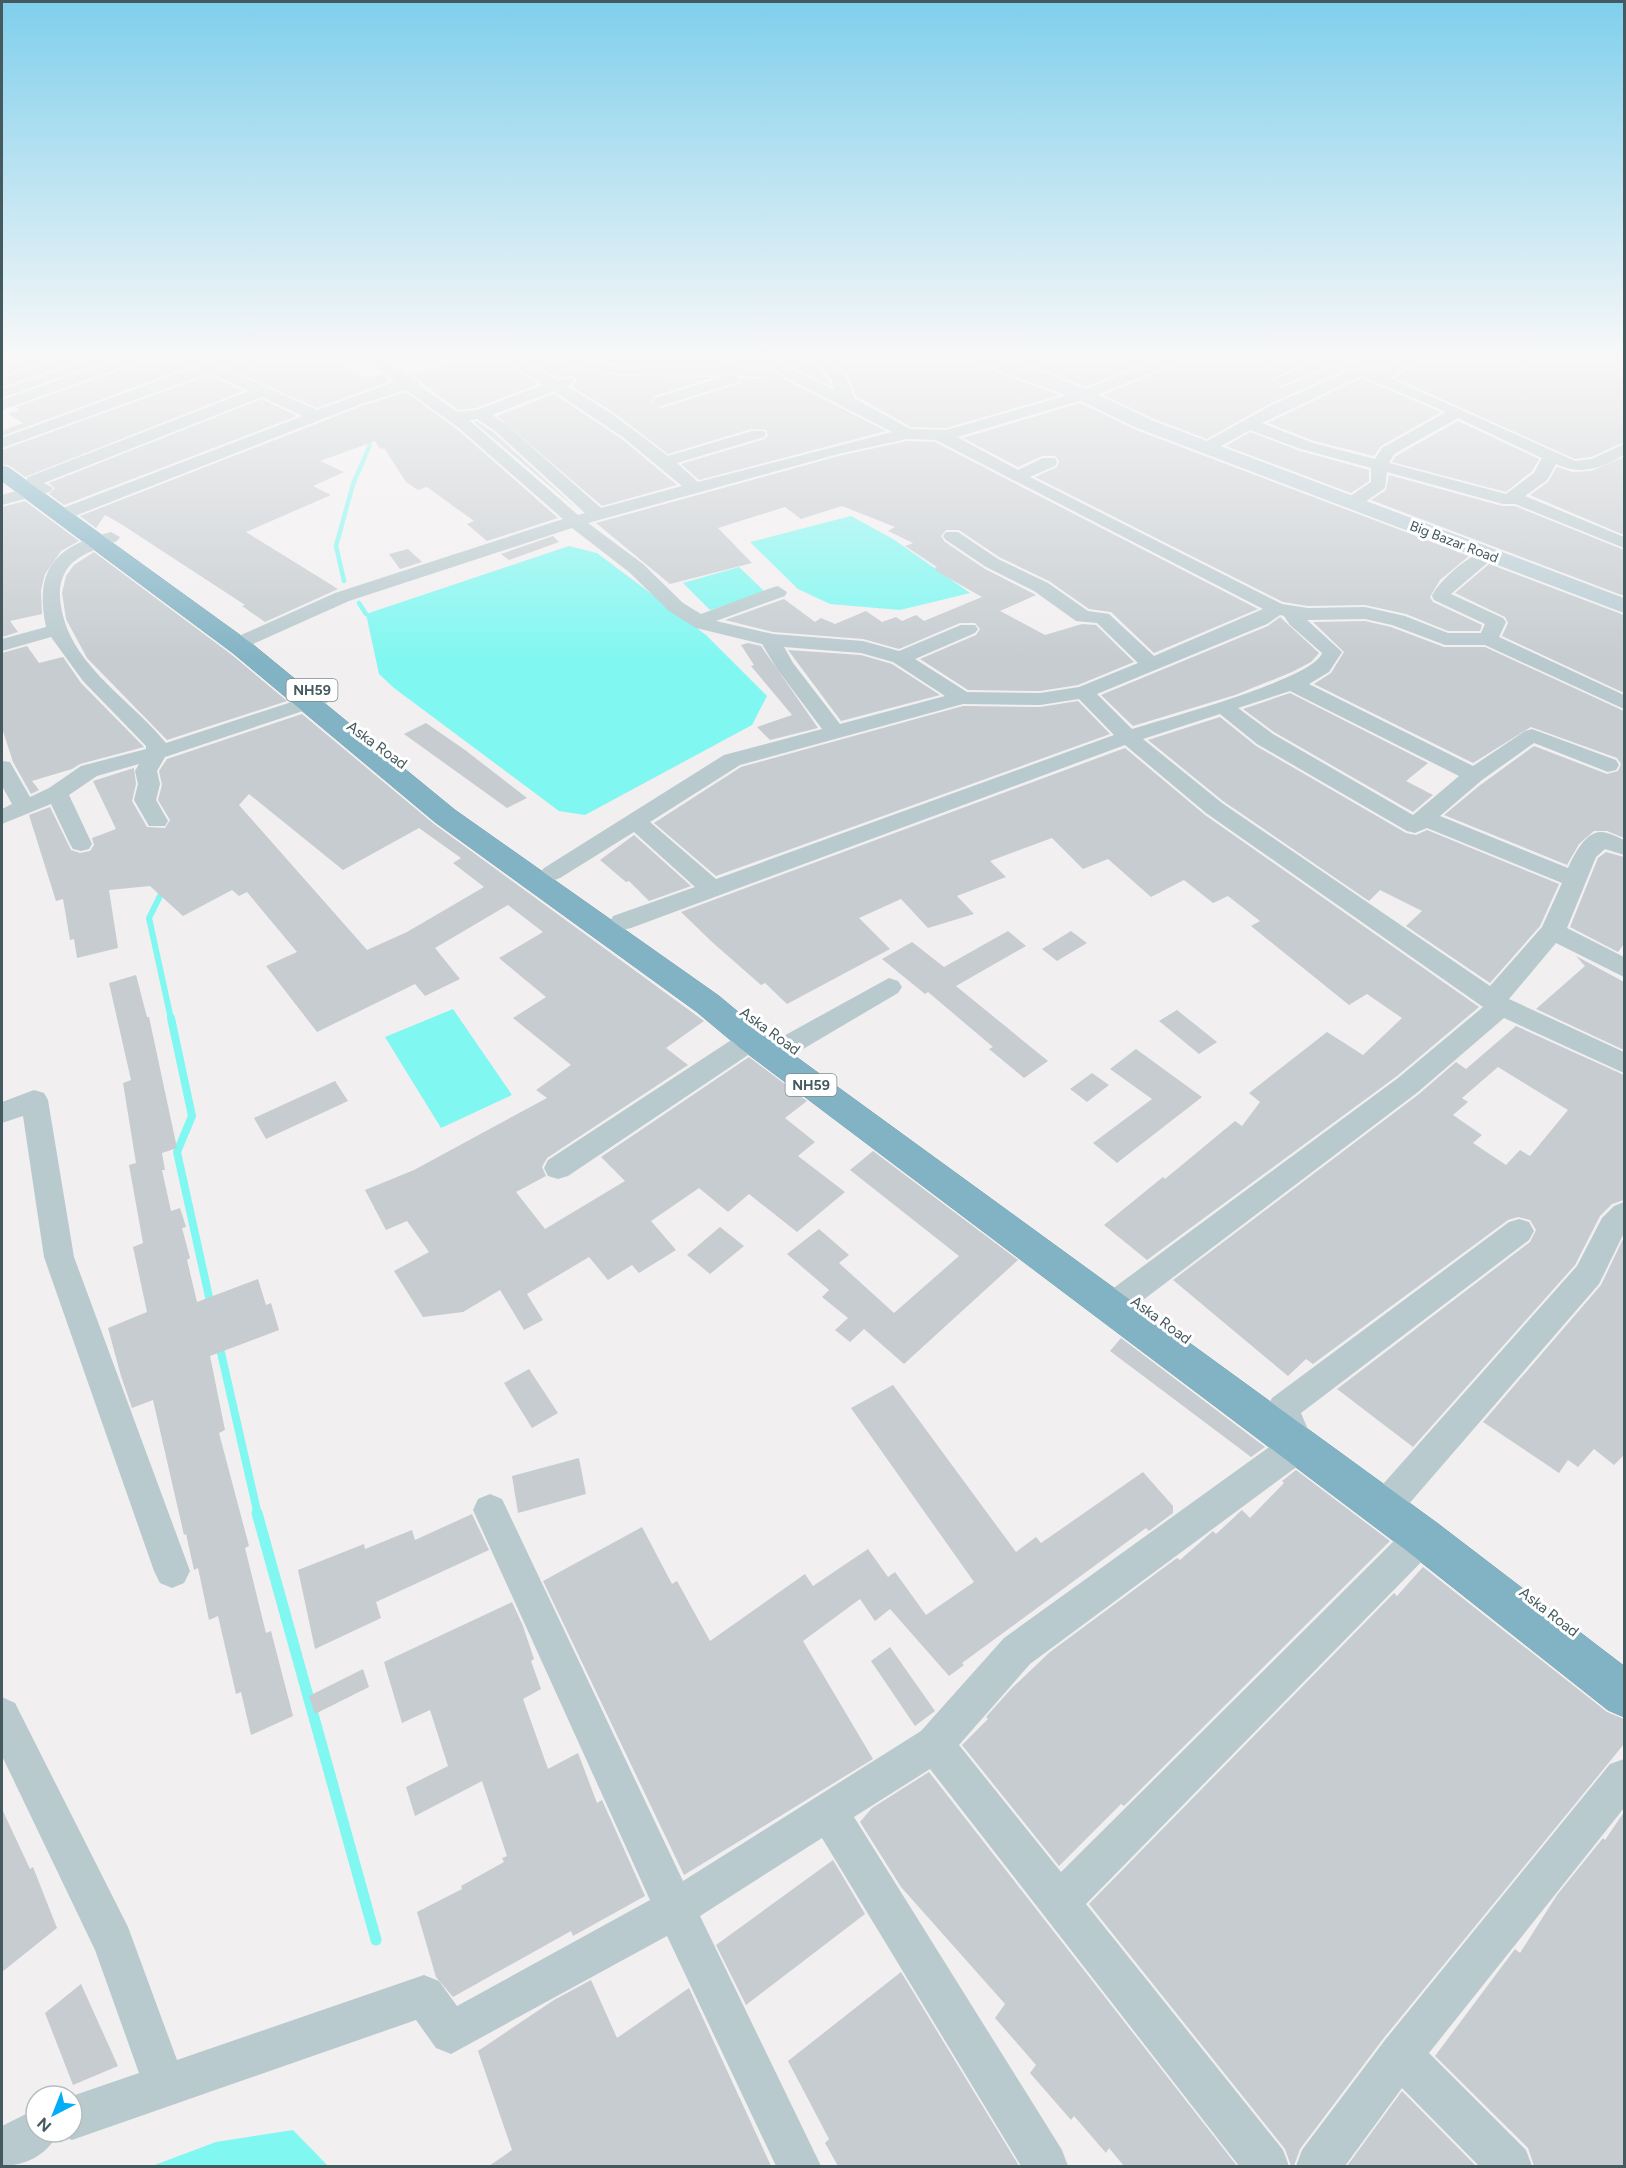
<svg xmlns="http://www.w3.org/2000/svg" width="1626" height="2168" font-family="Figtree,sans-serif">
	<rect width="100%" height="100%" fill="#f2eff0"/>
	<path fill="#81f7f1" d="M851,516L893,539L970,593L900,610L830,604L798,589L750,542Z
		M569,546L597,553L706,635L767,696L752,725L585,815L559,811L394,688L379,674L366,614Z
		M739,567L767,594L710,610L683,583Z
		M453,1009L512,1095L441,1128L385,1037Z
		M293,2130L328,2166H152L216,2142Z"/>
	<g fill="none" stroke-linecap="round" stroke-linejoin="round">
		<path stroke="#81f7f1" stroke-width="4.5" d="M344,581L336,546L353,484L370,445L363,435
			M359,603L366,614"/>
		<path stroke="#81f7f1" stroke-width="6" d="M165,886L149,918L171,1019"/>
		<path stroke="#81f7f1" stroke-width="8" d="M171,1018L192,1116L177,1152L211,1306
			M219,1344L258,1515"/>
		<path stroke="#81f7f1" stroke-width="11" d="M257,1513L376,1940"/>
	</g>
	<path fill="#c6ccd0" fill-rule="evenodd" d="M2,358H55L2,376Z
		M84,358H115L2,398V389L81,363Z
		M143,358H187L186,361L191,366L2,436V431L23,423L8,414L20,410L16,407L140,363Z
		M205,358H329L367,378L382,374L390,381L317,408Z
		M471,358H499L538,384L476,408L458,410L412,375Z
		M522,358H556L559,363L581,370L623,376L714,377L654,396L651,402L662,408L738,384L742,378L760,379L769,371L763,367L747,364L635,366L578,358H760L786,380L886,431L699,480L681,464L765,439L768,435L766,430L751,429L668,454L613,412L571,386L577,381L574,376L557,378Z
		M781,358H825L818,367L831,386L798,370Z
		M846,358H970L974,364L1060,395L946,428L911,427L856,396L849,378L840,367Z
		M997,358H1158L1086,387L1039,368Z
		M1184,358H1317L1270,380L1281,388L1333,366L1343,371L1269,404L1207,439L1152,418L1103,395L1181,363Z
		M1348,358H1400L1378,370Z
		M1424,358H1624V442L1591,457L1575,459L1395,378Z
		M209,375L243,391L25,477L10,466L2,464V450Z
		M1361,378L1441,412L1381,446L1374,456L1314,441L1268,423Z
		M406,392L458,430L558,518L487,541L467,524L474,521L427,487L418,490L406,482L384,448L380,449L375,441L320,461L344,472L313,486L331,495L246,532L338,589L265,622L242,606L245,605L121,524L105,515L96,528L80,516L362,406Z
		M554,394L623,440L677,485L602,506L497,416Z
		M262,399L297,416L64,505L49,494L55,488L49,483Z
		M1080,403L1136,430L1469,556L1440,580L1430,597L1433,602L1482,625L1480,631H1448L1406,614L1365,605L1308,606L1283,602L1035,477L1057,467L1059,461L1055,456H1042L1018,467L963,438Z
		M476,421L493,432L579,511L474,422Z
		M1458,421L1539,459L1532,471L1506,492L1392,462L1396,456Z
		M1250,432L1300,451L1369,470V481L1351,493L1226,446Z
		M907,441L935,442L1258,609L1154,653L1111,612L1089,609L1049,581L999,557L959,530H946L941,536L945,542L985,569L1036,595L1000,611L1045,635L1082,624L1096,625L1134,662L1078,685L1040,691L968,690L920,659L976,635L980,629L975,623H960L899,649L863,639L773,632L725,620L784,599L815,622L821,618L835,624L866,611L882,622L896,617L902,621L916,615L924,621L982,597L938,572L934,568L937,567L905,546L913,543L888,531L895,527L842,506L801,519L785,507L718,528L752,563L670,584L596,523L839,456Z
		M1624,457V535L1530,495L1548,482L1557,467L1573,472L1591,471Z
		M1389,475L1502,506H1515L1624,550V596L1371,500L1386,490Z
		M25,501L79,541L61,551L45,574L41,590L42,614L10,621L18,632L2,637V507Z
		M553,536L559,542L509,560L501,554Z
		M408,549L422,562L400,569L389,554Z
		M94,552L232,655L287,701L167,740L87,658L66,619L62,593L66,576L74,565Z
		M1489,564L1624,615V693L1502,636L1508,623L1505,617L1455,593Z
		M1280,617L1319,653L1311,662L1292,672L1235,695L1133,726L1101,695L1268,626Z
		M1365,621L1391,627L1444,647H1485L1624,711V838L1607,831H1594L1579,844L1567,865L1444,815L1479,786L1534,746L1607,774L1618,771L1621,764L1617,758L1531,727L1473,763L1314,684L1331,673L1344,652L1313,622Z
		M748,643L761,646L818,728L770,740L757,727L792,715L751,666L754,665L741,645Z
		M27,646L39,663L63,657L81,683L144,747L80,764L72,769L32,781L39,790L31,794L13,762L2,728V653Z
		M788,650L861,655L892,664L940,695L841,721Z
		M1290,693L1428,763L1406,781L1433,795L1413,812L1274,732L1243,709Z
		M1078,701L1110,734L716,876L654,823L741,767L963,706L1040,707Z
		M302,714L434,824L704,1021L666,1048L688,1065L547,1158L542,1167L546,1176L516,1192L545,1229L625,1181L601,1157L749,1057L807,1101L785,1118L815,1142L798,1156L845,1192L797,1232L749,1194L728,1212L699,1188L651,1221L676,1250L639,1273L632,1265L608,1280L589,1257L527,1294L543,1320L524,1330L500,1290L463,1312L423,1317L394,1271L429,1252L407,1221L386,1230L365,1190L414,1170L547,1098L536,1090L571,1065L513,1018L546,997L499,958L543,932L508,905L435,948L460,979L425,996L415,984L317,1032L266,966L297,952L247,892L239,896L232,890L183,916L150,886L109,890L118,948L77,958L74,939L70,940L63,899L56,901L29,815L50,807L71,850L80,853L90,851L94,845L92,838L116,829L93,781L134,768L136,784L132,801L147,827L165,828L170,820L158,800L162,785L159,771L167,759ZM249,794L343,870L419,828L461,858L453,863L484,887L407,932L367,950L239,805Z
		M1220,717L1256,746L1406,833L1416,835L1427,830L1559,884L1540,926L1490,983L1406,926L1422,911L1380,890L1369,901L1223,801L1148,740Z
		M426,723L465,750L527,798L507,808L404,734Z
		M1125,748L1205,815L1479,1007L1397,1076L1147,1260L1104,1225L1163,1177L1165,1179L1235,1121L1242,1126L1260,1102L1249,1093L1327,1032L1363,1055L1402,1018L1367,994L1349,1005L1251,926L1260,921L1228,896L1213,903L1184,880L1151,897L1108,859L1083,869L1052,838L990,861L1006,877L957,896L974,914L928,928L901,899L859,918L890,949L787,1004L765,983L761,985L712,942L681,912Z
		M634,835L691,886L649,901L629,881L626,882L600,860Z
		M1606,852L1624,857V944L1618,952L1570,927L1598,858Z
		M1008,931L1026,946L956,986L1048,1061L1024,1078L989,1049L993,1047L928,992L925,994L882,959L912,942L944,967Z
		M1071,931L1087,943L1057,961L1042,949Z
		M1576,956L1624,982V1050L1536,1009L1585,966Z
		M136,975L147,1017H149L177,1148L162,1153L165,1170H162L171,1211L180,1208L186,1227L182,1228L190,1258L187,1260L197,1302L258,1279L266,1305L271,1303L279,1330L210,1356L225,1430L219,1433L249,1546L245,1548L266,1633L271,1631L293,1716L251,1735L241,1692L236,1694L218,1616L209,1620L198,1568L194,1570L186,1534L184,1535L153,1400L132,1408L121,1376L108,1328L147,1312L133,1247L143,1243L129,1165L136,1163L123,1083L131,1080L109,983Z
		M1177,1010L1217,1042L1199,1054L1159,1021Z
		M1516,1026L1624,1075V1200L1612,1204L1600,1216L1575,1265L1413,1447L1337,1389L1530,1242L1536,1230L1530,1220L1518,1217L1508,1220L1313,1364L1306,1359L1288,1376L1173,1280L1419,1094L1456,1062L1466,1069ZM1498,1067L1568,1110L1530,1156L1520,1150L1506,1165L1473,1143L1482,1135L1453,1115L1468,1102L1462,1098Z
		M1136,1049L1202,1097L1117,1163L1093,1143L1152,1099L1110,1069Z
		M1092,1073L1109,1085L1087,1102L1070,1089Z
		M335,1081L348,1101L266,1139L254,1118Z
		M873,1151L1018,1260L904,1364L864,1329L850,1342L835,1330L848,1318L822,1297L829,1290L787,1254L819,1229L849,1255L839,1263L894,1313L959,1256L850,1170Z
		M720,1227L744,1246L710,1274L687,1255Z
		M1624,1237V1455L1614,1465L1594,1449L1578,1467L1568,1460L1559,1473L1483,1422L1601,1285Z
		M1121,1338L1265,1447L1251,1457L1110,1351Z
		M529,1369L558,1413L532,1428L504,1383Z
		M893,1385L1016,1552L1036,1537L1041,1543L1143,1472L1173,1506V1513L1149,1531L1146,1528L962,1663L964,1665L949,1676L890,1609L875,1621L860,1599L803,1641L873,1759L684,1875L543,1581L642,1527L672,1584L677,1581L710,1641L805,1574L813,1586L868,1549L888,1577L895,1572L926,1615L974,1582L851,1408Z
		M579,1458L586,1494L518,1513L512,1476Z
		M1296,1470L1390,1541L1124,1806L1121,1804L1059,1866L962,1745L988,1719L986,1717L1011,1689L1050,1652L1177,1558L1180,1560L1213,1531L1216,1534L1242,1510L1250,1518L1284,1483L1282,1481Z
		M472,1514L489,1550L376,1602L381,1618L315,1649L298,1570L364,1544L365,1549L412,1530L415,1540Z
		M1423,1567L1607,1712L1624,1719V1744L1383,2039L1300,2149L1294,2166H1291L1285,2149L1089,1904L1394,1593L1397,1596Z
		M512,1602L523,1626L534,1659L531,1661L541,1689L523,1699L548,1769L578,1753L597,1803L602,1800L645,1896L573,1936L571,1931L453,1997L436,1977L417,1912L462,1889L461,1886L504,1862L502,1858L507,1856L482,1781L415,1816L406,1787L448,1766L430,1710L402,1723L384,1662Z
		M890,1647L935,1711L915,1726L871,1661Z
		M363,1669L369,1687L315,1714L309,1696Z
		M929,1772L1237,2166H1124L1109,2148L1106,2153L1074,2116L1071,2120L1030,2073L1036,2065L995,2018L1005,2004L901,1887L860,1822L872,1808Z
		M2,1809L30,1869L33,1867L57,1928L2,1972Z
		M1624,1812V2166H1534L1528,2148L1435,2056L1515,1949L1520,1953L1557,1895L1603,1838L1605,1840Z
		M833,1860L865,1914L746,2005L716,1945Z
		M901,1972L1019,2166H838L825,2143L829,2139L788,2061Z
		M591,1980L617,2038L689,1988L771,2166H489L512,2150L478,2051L554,2000Z
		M81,1984L118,2066L73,2085L45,2013Z
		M1402,2091L1476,2166H1347Z"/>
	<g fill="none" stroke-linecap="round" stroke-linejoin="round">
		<g stroke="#6d9eb0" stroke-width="1">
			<path id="highway" d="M2,466L9,468L251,643L455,810L719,996L762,1032L1437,1523L1624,1666V1717L1608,1710L1407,1551L740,1048L697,1012L435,822L233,653L2,481Z"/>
		</g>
		<path fill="#b9cace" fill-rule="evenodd" d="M61,358H82L80,361L2,387V378Z
			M121,358H141L139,361L2,410V400Z
			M190,358H200L215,364L317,410L395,382L365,358H381L417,381L419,385L457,412L477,410L543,385L501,358H518L557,380L572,378L575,381L567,386L612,414L668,456L752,431H764L766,434L764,437L677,463L698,482L892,432L787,378L762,358H778L797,372L835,390L832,380L820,367L828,358H844L837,367L847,379L854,398L910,429L946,430L1079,392L1163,358H1182L1180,361L1089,398L957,437L1018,470L1043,458H1055L1057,462L1055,466L1030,477L1282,604L1308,608L1365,607L1405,616L1448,633H1481L1485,624L1434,600L1432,596C1438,581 1478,546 1493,550L1496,554L1493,558L1451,594L1503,618L1506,622L1499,637L1624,695V709L1485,645H1445L1392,625L1365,619L1307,620L1342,652L1329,672L1309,684L1473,766L1525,731L1532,729L1616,760L1619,765L1616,770L1608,772L1534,743L1482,780L1440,816L1568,868C1574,855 1585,832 1601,832C1608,832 1618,837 1624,840V855L1605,849L1596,857L1567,928L1624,957V977L1556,943L1509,999L1624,1052V1073L1504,1018L1418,1092L1122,1316L1111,1320L1100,1316L1096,1307L1100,1298L1398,1078L1483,1007L1206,813L1125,745L631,928L622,930L613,928L610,922L613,916L695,887L634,832L560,878L552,881L544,878L540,873L544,868L724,755L822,729L777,669L762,644L696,628L669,611L629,572L572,528L349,601L244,648H230L227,644L230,640L335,593L563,519L459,428L406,390L361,404L67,519H55L52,515L55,511L303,416L262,397L44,483L53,488L50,492L2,505V495L33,486L26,481L28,477L249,391L209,373L2,448V438L196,367L188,361ZM554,391L624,438L682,486L601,508L506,424L492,415ZM477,419L494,430L585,513L578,515L469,420ZM907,439L936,440L1263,609L1154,656L1109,614L1088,611L1048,583L998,559L958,532H946L943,536L946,540L986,567L1034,591L1076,621L1097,623L1138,663L1079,687L1040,693L967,692L915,659L975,633L978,629L975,625H961L899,651L863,641L773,634L716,621L785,596L787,592L778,586L771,588L701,614L683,603L643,564L588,523L838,454ZM1280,615L1284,616L1290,625L1322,653C1314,679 1163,719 1132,729L1097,694L1267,624ZM784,647L861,653L893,662L945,696L840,724L793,663ZM1290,691L1459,776L1413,815L1273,734L1238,708ZM1079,699L1114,735L716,879L650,822L740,765L963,704L1040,705ZM1220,714L1257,744L1407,831L1415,833L1427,828L1562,883L1542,927L1490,986L1222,803L1143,739Z
			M558,358C577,358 593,364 612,366C642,370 674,367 704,366C717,366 759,363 767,372L759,377L733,375L740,379L737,382L661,406L655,404L653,401L655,398L730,375C671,375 617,381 560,361Z
			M1322,358H1343L1378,372L1404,358H1422L1390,378L1575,461L1592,459L1624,444V455C1601,468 1581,476 1556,464L1547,480L1525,496L1624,537V548L1515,504H1503L1387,472L1385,488L1358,507H1346L1343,503L1346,499L1371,482V468L1301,449L1250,430L1212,451H1200L1198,448L1200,445L1270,406L1348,371L1333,364L1285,384L1280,386L1272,381ZM1361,376L1446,412L1382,448L1375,459L1313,443L1262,423ZM1458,418L1542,458L1534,473L1506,494L1389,463L1394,454Z
			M111,532L120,537L117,541C102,547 85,552 72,563C63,572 59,585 60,597C64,662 129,697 166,743L313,695H327L330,699L327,703L165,757L157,771L160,784L156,800L168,821L165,826H149L134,800L138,784L135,771L139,764L97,776L69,795L92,844L89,849L81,851L73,849L70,844L51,804L2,824V809L12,804L2,786V761L10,762L30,797L49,788L81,766L146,749V746L83,681L51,637L2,651V639L46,627C34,569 55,546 111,532Z
			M889,978L898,981L902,987L898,993L798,1052L789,1055L780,1052L776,1045L780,1038Z
			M751,1030L760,1033L764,1040L760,1047L568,1176L558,1179L548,1176L544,1168L548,1160L742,1033Z
			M34,1090L44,1093L48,1100L74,1257L190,1571L184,1583L172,1588L160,1583L154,1571L44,1257L23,1116L2,1123V1102Z
			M1624,1202V1233L1599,1284L1408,1505L1396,1510L1384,1505L1379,1494L1384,1483L1577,1266L1602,1218L1614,1206Z
			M1519,1219L1529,1222L1534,1231L1529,1240L1301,1413L1315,1446L1310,1457L1030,1664L959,1745L1061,1872L1410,1525L1422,1520L1434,1525L1439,1537L1434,1549L1086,1904L1283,2150L1289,2166H1239L930,1769L854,1817L1062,2150L1068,2166H1021L822,1838L700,1916L821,2166H776L667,1936L451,2054L436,2048L416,2020L72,2140L57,2134C48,2155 24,2166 2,2166V2126L36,2109V2132H72V2096L139,2073L95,1950L2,1756V1697L15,1703L128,1927L177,2060L424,1975L439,1981L457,2006L650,1900L473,1510L478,1499L490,1494L502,1499L683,1881L921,1731L1004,1638L1279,1440L1267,1408L1272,1398L1509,1222Z
			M1624,1759V1808L1429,2053L1526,2150L1532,2166H1479L1402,2088L1345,2166H1296L1302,2150L1385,2040L1610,1764Z"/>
		<path fill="#b9cdd4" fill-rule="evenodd" d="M972,358C1021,355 1105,398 1151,420L1624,598V613L1137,428L1077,399L975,362Z"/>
		<use href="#highway" fill="#82b3c4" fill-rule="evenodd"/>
	</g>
	<linearGradient id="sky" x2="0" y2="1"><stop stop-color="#7fcfec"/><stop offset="0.54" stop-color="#f9f8f8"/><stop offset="1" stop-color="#f9f8f8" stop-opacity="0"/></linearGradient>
	<rect width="1626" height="661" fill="url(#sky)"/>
	<g text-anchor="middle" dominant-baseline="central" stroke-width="6" stroke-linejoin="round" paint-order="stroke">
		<g font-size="14" fill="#455a5f" stroke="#fff">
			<text transform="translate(1454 542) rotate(21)">Big Bazar Road</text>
		</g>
		<g fill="#fff" stroke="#7d8c8f" stroke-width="1.5">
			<rect x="286.5" y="679" width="51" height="22" rx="4.5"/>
			<rect x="785.5" y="1074" width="51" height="22" rx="4.5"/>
		</g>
		<g font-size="14" font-weight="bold" fill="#455a5f">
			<text x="312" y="690">NH59</text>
			<text x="811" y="1085">NH59</text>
		</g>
		<g font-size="15" fill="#455a5f" stroke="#fff">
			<text transform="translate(377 745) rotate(36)">Aska Road</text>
			<text transform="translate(770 1031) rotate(36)">Aska Road</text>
			<text transform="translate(1161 1320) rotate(36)">Aska Road</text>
			<text transform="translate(1549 1612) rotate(38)">Aska Road</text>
		</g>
	</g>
	<rect width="1626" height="2168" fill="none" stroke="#455a5f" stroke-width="6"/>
	<g transform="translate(54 2114) rotate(222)"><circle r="28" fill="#ffffff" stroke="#b5bdbf" stroke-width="1.5"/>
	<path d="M0-4.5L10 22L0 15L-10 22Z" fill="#03acf8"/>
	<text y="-9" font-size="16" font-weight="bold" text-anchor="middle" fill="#455a5f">N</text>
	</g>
</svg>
